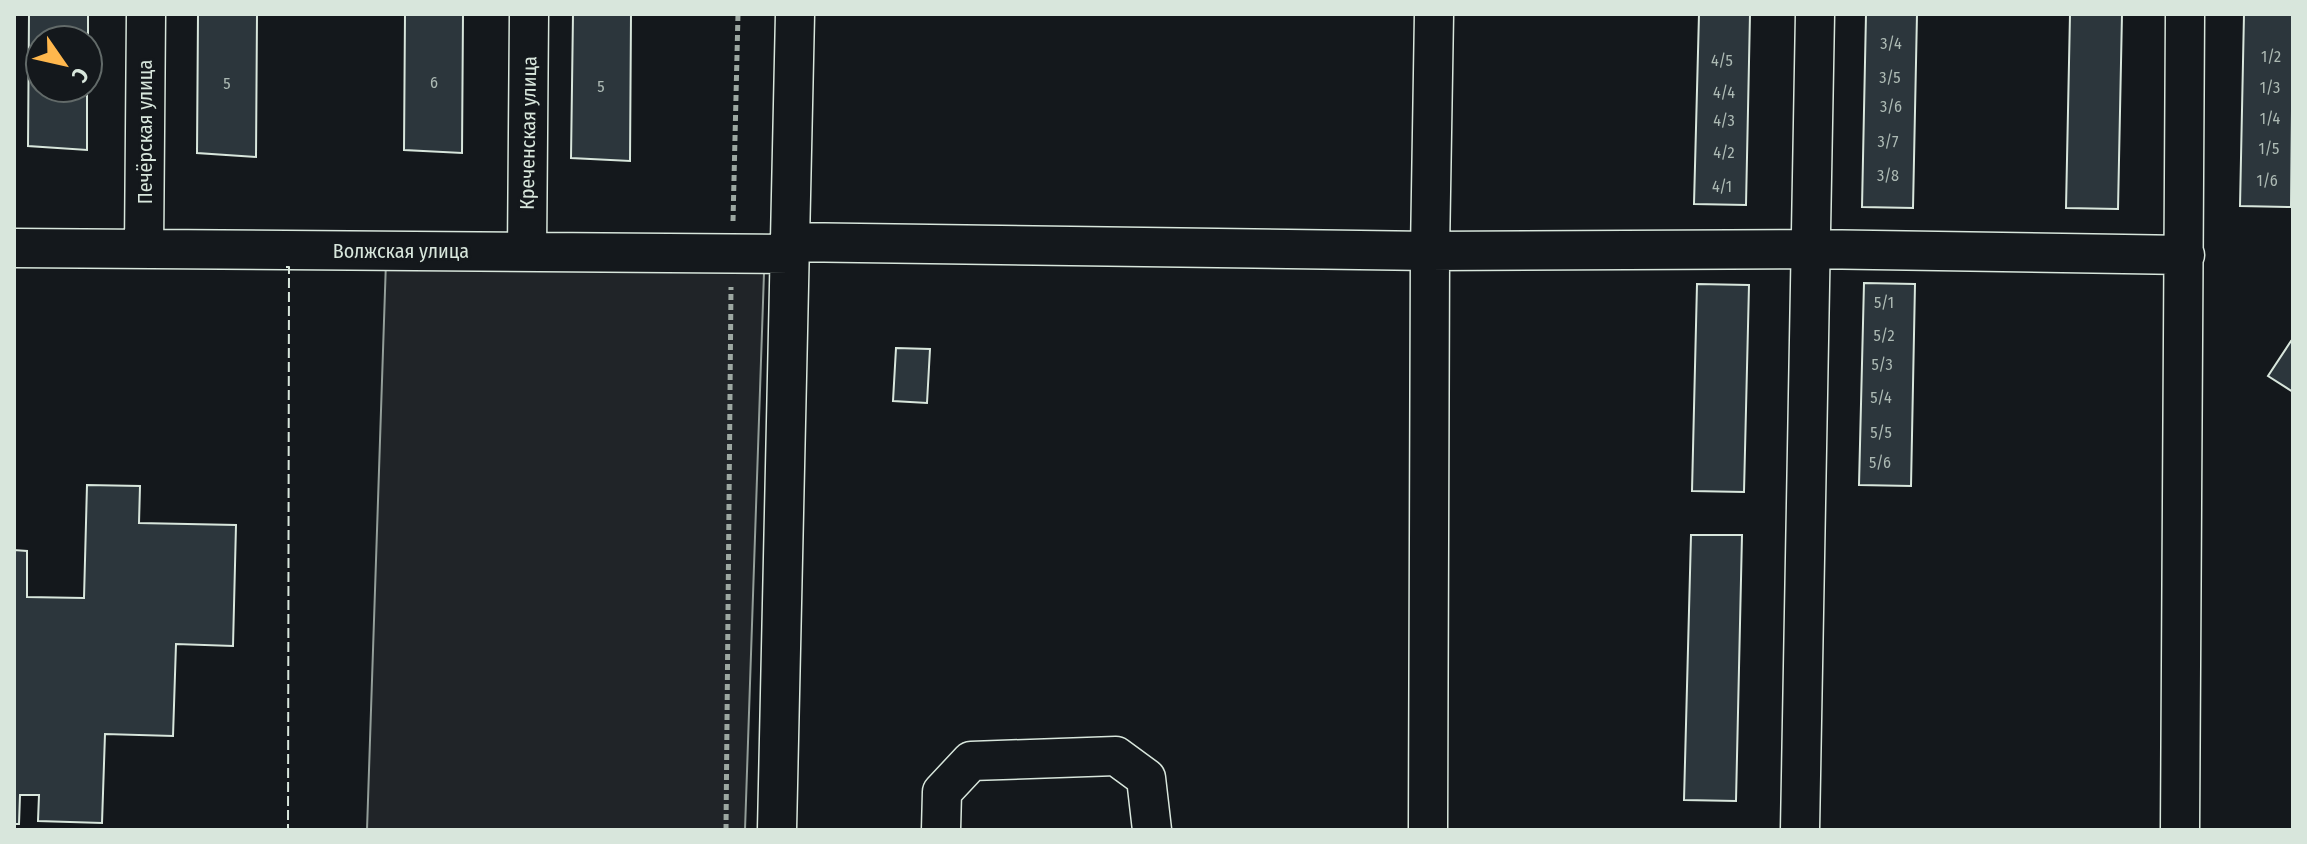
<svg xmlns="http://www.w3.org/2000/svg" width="2307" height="844" font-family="'Fira Sans Condensed',sans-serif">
	<rect width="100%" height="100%" fill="#14181c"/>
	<path fill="#202428" stroke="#939e99" stroke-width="2" d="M386,261L764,273L745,830H367Z"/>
	<path fill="#2c363c" stroke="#d8e6dc" stroke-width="2" d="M29,14H88V40H40V88H87V150L28,146Z
		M198,14H257L256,157L197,153Z
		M405,14H463L462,153L404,150Z
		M573,14H631L630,161L571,158Z
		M1699,14H1750L1746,205L1694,204Z
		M1866,14H1917L1913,208L1862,207Z
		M2070,14H2122L2118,209L2066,208Z
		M2244,14H2293L2291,207L2240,206Z
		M1864,283L1915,284L1911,486L1859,485Z
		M1697,284L1749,285L1744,492L1692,491Z
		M2291,341L2293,342V392L2268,376Z
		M896,348L930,349L927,403L893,401Z
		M87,485L140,486L139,523L236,525L233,646L176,644L173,736L105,734L102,823L38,821L39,795H20L19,824H14V550L27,551V597L84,598Z
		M1691,535H1742L1736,801L1684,800Z"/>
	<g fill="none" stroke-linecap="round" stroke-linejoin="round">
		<g stroke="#d8e6dc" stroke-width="41">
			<path id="minor" d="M789,242L1430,251L1810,249L2185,255
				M14,248L789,254
				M144,249L146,14
				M527,252L529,14
				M777,830L795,14
				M941,830L942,792L971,761L1116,756L1146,778L1152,830
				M1428,830L1430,251L1434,14
				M1800,830L1815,14
				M2180,830L2185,14"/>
		</g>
		<path stroke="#9da8a2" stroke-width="5" stroke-dasharray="6 4" stroke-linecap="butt" d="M733,221L738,14
			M726,830L731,287"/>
		<use href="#minor" stroke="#14181c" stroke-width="38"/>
		<path stroke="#d8e6dc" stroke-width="2" stroke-dasharray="10 4" stroke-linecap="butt" d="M286,267H289L288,830"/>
	</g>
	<g text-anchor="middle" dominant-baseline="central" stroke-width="6" stroke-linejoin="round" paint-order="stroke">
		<g font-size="16" fill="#adbab4">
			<text x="1891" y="43">3/4</text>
			<text x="2271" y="56">1/2</text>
			<text x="1722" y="60">4/5</text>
			<text x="1890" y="77">3/5</text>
			<text x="434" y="82">6</text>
			<text x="227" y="83">5</text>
			<text x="601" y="86">5</text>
			<text x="2270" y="87">1/3</text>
			<text x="1724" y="92">4/4</text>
			<text x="1891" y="106">3/6</text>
			<text x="2270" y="118">1/4</text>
			<text x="1724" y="120">4/3</text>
			<text x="1888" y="141">3/7</text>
			<text x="2269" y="148">1/5</text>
			<text x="1724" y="152">4/2</text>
			<text x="1888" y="175">3/8</text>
			<text x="2267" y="180">1/6</text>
			<text x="1722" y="186">4/1</text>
			<text x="1884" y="302">5/1</text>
			<text x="1884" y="335">5/2</text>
			<text x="1882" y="364">5/3</text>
			<text x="1881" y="397">5/4</text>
			<text x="1881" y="432">5/5</text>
			<text x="1880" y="462">5/6</text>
		</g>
		<g font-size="20" fill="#d8e6dc" stroke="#14181c">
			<text transform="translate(145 132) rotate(-90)">Печёрская улица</text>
			<text transform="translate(528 133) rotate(-89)">Креченская улица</text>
			<text x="401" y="251">Волжская улица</text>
		</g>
	</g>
	<rect width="2307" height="844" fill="none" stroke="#d8e6dc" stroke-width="32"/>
	<g transform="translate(64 64) rotate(124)"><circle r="38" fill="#14181c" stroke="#626a69" stroke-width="2"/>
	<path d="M0-6L14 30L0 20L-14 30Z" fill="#ffb74d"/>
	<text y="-12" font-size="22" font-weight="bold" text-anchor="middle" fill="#d8e6dc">С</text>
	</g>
</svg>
